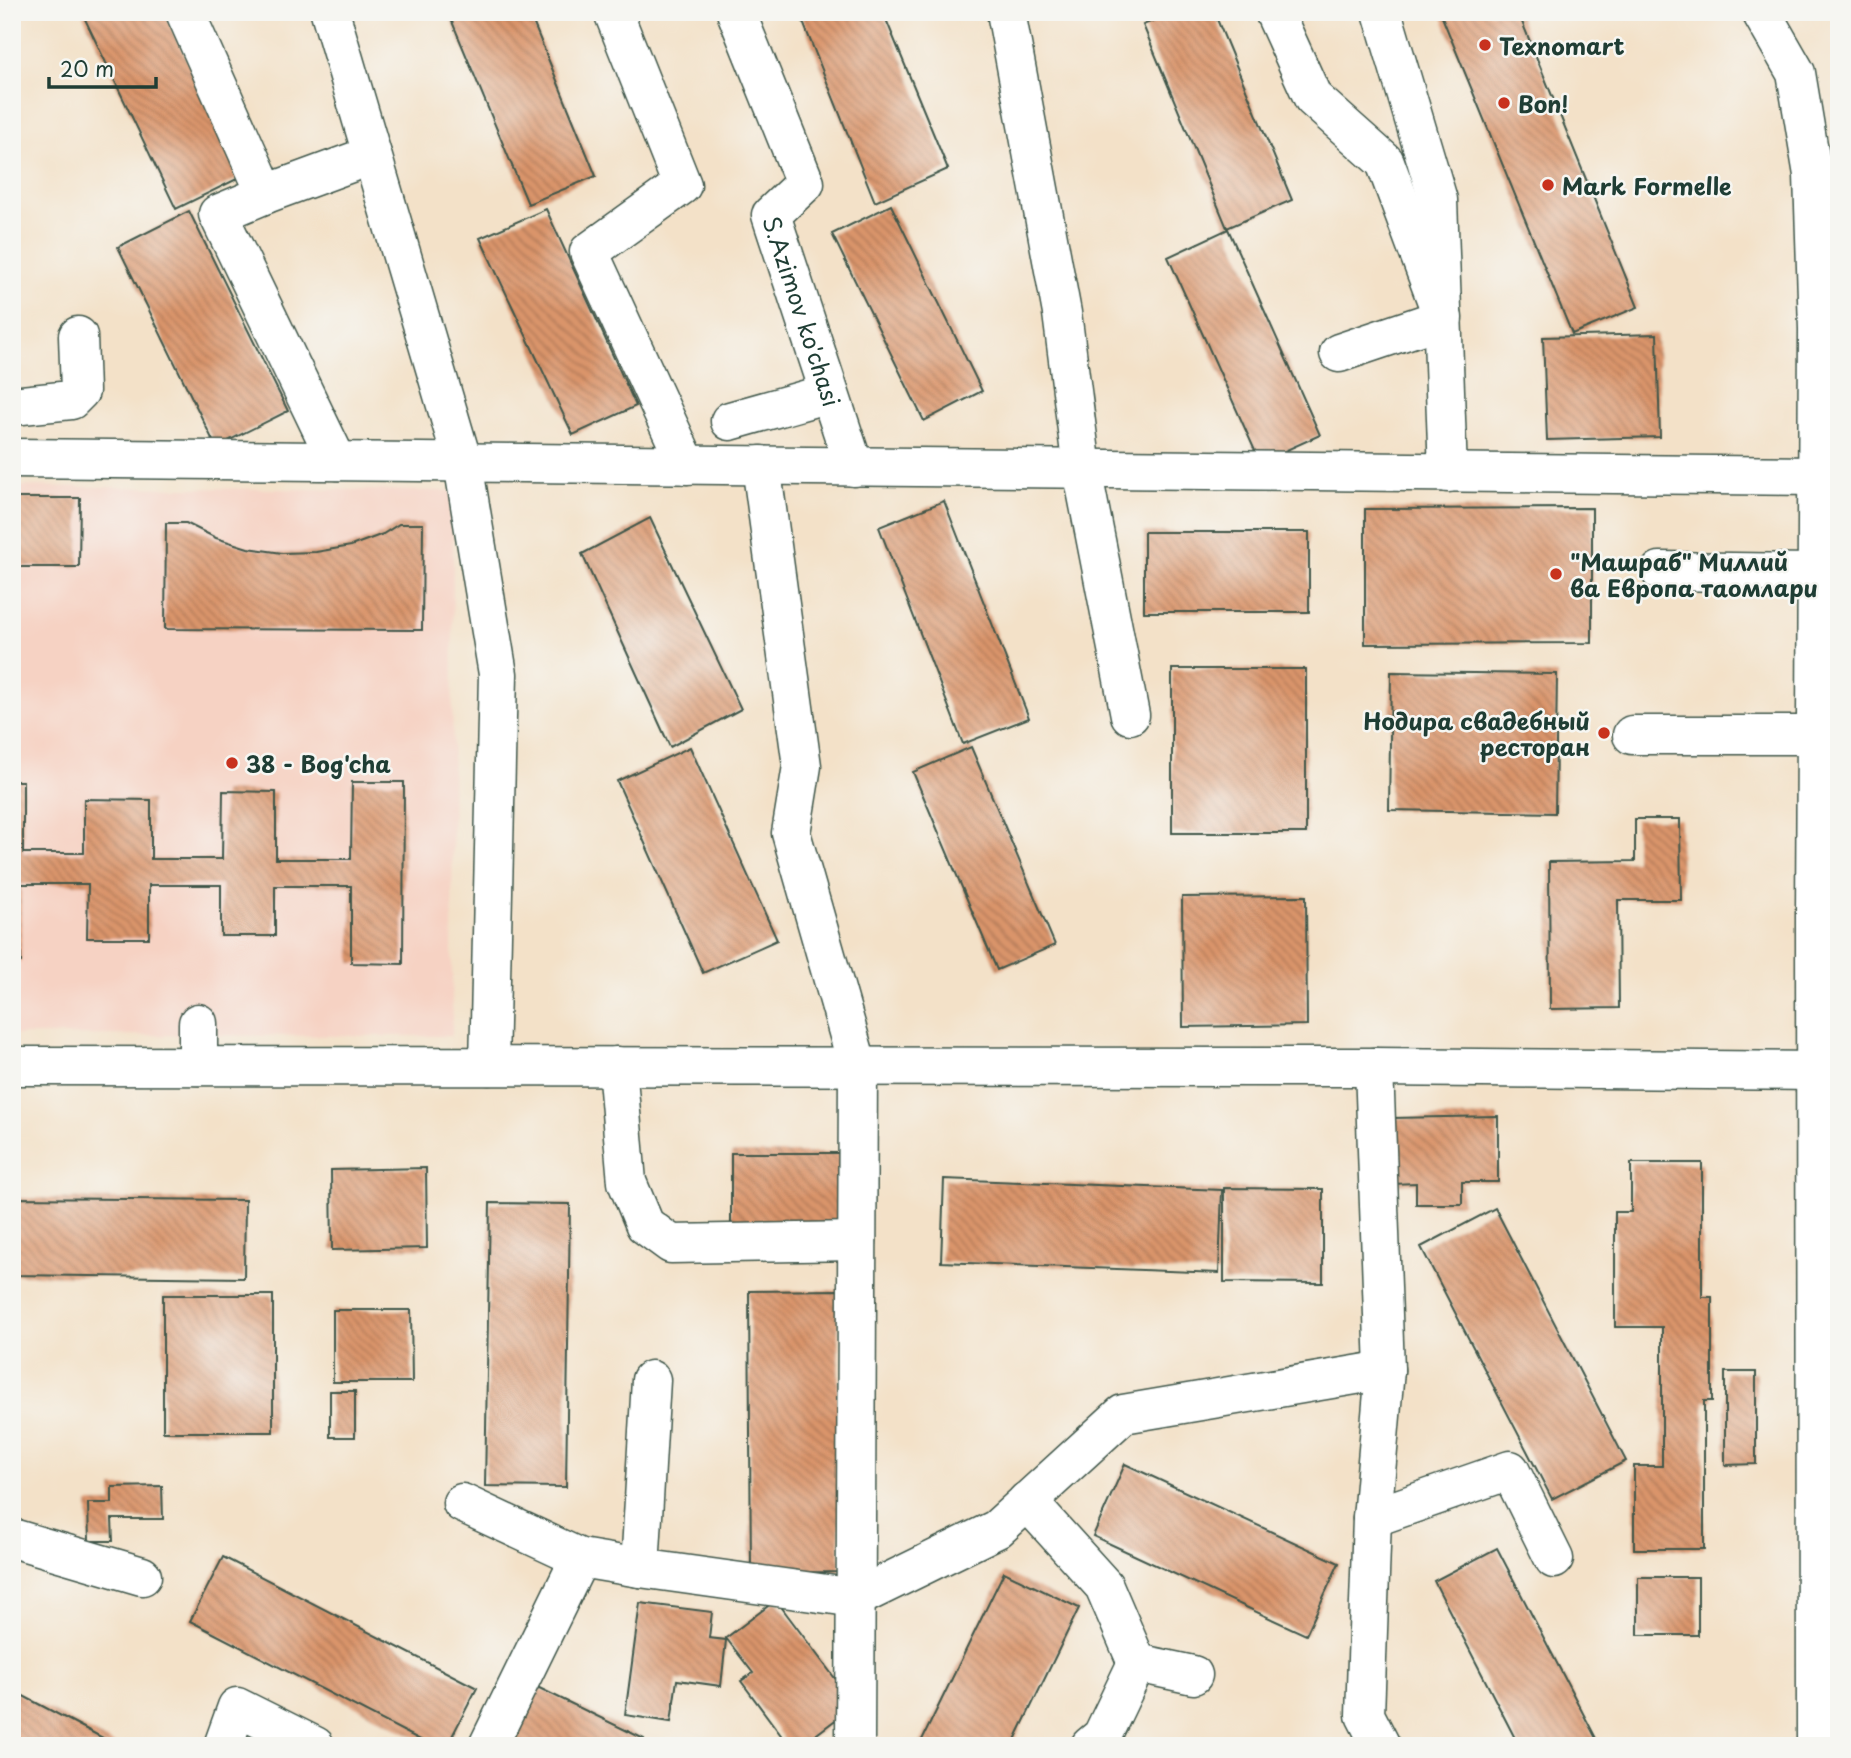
<svg xmlns="http://www.w3.org/2000/svg" width="1851" height="1758" font-family="'Playpen Sans',sans-serif">
	<defs>
		<pattern id="building-back-hatch" width="6" height="6" patternUnits="userSpaceOnUse" patternTransform="scale(1.75)"><rect width="6" height="6" fill="#da946a"/><path d="M-1 5l2 2M0 0l6 6M5-1l2 2" fill="none" stroke="#b07a58"/></pattern>
	</defs>
	<rect width="100%" height="100%" fill="#f6f6f2"/>
	<filter id="ink" filterUnits="userSpaceOnUse"><feTurbulence type="fractalNoise" baseFrequency=".0143" numOctaves="2"/><feDisplacementMap in="SourceGraphic" scale="14" xChannelSelector="R" yChannelSelector="G"/><feConvolveMatrix kernelMatrix="1 2 1 2 8 2 1 2 1" color-interpolation-filters="sRGB"/></filter>
	<filter id="wash" filterUnits="userSpaceOnUse"><feTurbulence type="fractalNoise" baseFrequency=".00686" numOctaves="4" result="noise"/><feDisplacementMap in="SourceGraphic" scale="28" xChannelSelector="R" yChannelSelector="G"/><feGaussianBlur stdDeviation="1.57" result="paint"/><feColorMatrix in="noise" values="0 0 0 0 0 0 0 0 0 0 0 0 0 0 0 0 0 1.4 0 .05"/><feComposite in="paint" operator="in"/></filter>
	<g filter="url(#wash)">
		<rect width="100%" height="100%" fill="#f3e1c8"/>
		<path fill="#f6d2c3" d="M12,486L453,491L452,1036L12,1035Z"/>
		<g id="blocks">
			<path fill="url(#building-back-hatch)" d="M88,12H164L243,176L176,209L83,15Z
				M448,12H529L596,176L528,204Z
				M799,12H883L948,169L875,202Z
				M1174,12H1214L1292,200L1227,228L1143,25Z
				M1440,12H1518L1638,307L1572,334Z
				M891,205L982,391L924,421L832,234Z
				M546,209L636,406L573,435L480,238Z
				M189,211L288,411L216,447L118,247Z
				M1228,229L1320,435L1260,462L1168,257Z
				M1657,334L1660,437L1547,440L1543,337Z
				M12,498H80L79,567H12Z
				M944,501L1029,718L963,744L879,527Z
				M1592,508V643L1365,644V509Z
				M650,518L741,709L670,747L582,554Z
				M166,523H186L216,538L248,548L282,553L316,552L351,546L383,534L399,524H423L422,630L165,629Z
				M1144,532H1309V612H1144Z
				M1172,669H1306V833H1172Z
				M1391,672L1557,674L1555,813L1389,810Z
				M690,747L777,940L703,973L617,781Z
				M971,747L1055,945L997,970L913,772Z
				M12,781H23V853H84V799L151,800V859H222L223,791L276,792V859H351L352,782H404L403,964L351,963V886H275V936H221V885H149V938H87L88,884H21V962H12Z
				M1635,819H1680L1681,900H1618L1619,1008L1550,1009L1549,862L1635,861Z
				M1306,896L1307,1025L1183,1027L1182,897Z
				M1498,1116V1182H1462V1204H1416V1183L1392,1184L1391,1118Z
				M731,1153H855V1224H731Z
				M1631,1163H1702V1297H1712V1401H1704V1549H1634V1466H1662V1327H1615V1212H1631Z
				M426,1168L427,1248L332,1250L331,1170Z
				M944,1179L1222,1190L1219,1273L941,1262Z
				M1224,1188L1323,1189V1283L1224,1282Z
				M12,1198L245,1200L244,1278L12,1275Z
				M490,1203L570,1204L566,1487L485,1486Z
				M1495,1208L1626,1461L1552,1499L1421,1247Z
				M838,1290L840,1572L751,1573L749,1291Z
				M163,1295H273V1432H163Z
				M333,1310H411L412,1382H333Z
				M1725,1372H1756V1464L1725,1465Z
				M330,1391H355V1437H330Z
				M1125,1464L1339,1563L1306,1635L1093,1536Z
				M162,1486L163,1519H112L113,1541H89L88,1503H112V1487Z
				M1497,1548L1600,1746H1519L1434,1581Z
				M223,1557L477,1688L447,1746H432L190,1621Z
				M1004,1572L1079,1608L1012,1746H919Z
				M1638,1577H1698V1635H1638Z
				M776,1600L855,1705L801,1746H789L741,1681L753,1673L726,1638Z
				M640,1603L712,1612L709,1638L726,1640L721,1686L677,1680L671,1722L625,1715Z
				M531,1684L644,1739L641,1746H502Z
				M12,1690L118,1746H12Z"/>
		</g>
	</g>
	<g filter="url(#ink)">
		<use href="#blocks" fill-opacity="0" stroke="#3f564a" stroke-width="2"/>
		<g fill="none" stroke-linecap="round" stroke-linejoin="round">
			<g stroke="#3f564a" stroke-width="41">
				<g id="minor">
					<path d="M185,12L266,194L218,214L337,461"/>
					<path d="M330,12L463,463L498,674L489,1066"/>
					<path d="M613,12L682,185L589,252L687,465"/>
					<path id="s1" d="M736,12L805,183L771,215L854,467"/>
					<path d="M1006,12L1062,313L1082,469L1130,715"/>
					<path d="M1274,12L1313,98L1385,162L1443,318L1339,353"/>
					<path d="M1382,12L1438,200L1448,473"/>
					<path d="M266,194L372,155"/>
					<path d="M12,406L71,400L80,391L78,336"/>
					<path d="M730,421L829,393"/>
					<path d="M12,458L1816,476"/>
					<path d="M761,465L802,766L791,833L858,1067L855,1746"/>
					<path d="M1660,571L1816,573"/>
					<path d="M1632,735H1816"/>
					<path d="M12,1066L1374,1067L1815,1071"/>
					<path d="M198,1066V1023"/>
					<path d="M617,1066L627,1182L645,1225L671,1244L857,1241"/>
					<path d="M651,1380L640,1568L856,1598L997,1529L1123,1414L1385,1370L1374,1067"/>
					<path d="M1027,1501L1104,1586L1137,1663"/>
					<path d="M462,1503L580,1558L640,1568"/>
					<path d="M1372,1518L1510,1470L1554,1559"/>
					<path d="M12,1538L142,1576"/>
					<path d="M223,1746L237,1707L315,1746"/>
					<path d="M488,1746L580,1558"/>
					<path d="M1090,1746L1102,1736L1137,1663L1193,1675"/>
					<path d="M1381,1746L1365,1715L1372,1518L1385,1370"/>
				</g>
			</g>
			<g stroke="#3f564a" stroke-width="41">
				<path id="major" d="M1761,12L1796,73L1813,175L1818,329L1815,918L1816,1746"/>
			</g>
			<use href="#minor" stroke="#fff" stroke-width="38"/>
			<use href="#major" stroke="#fff" stroke-width="38"/>
		</g>
	</g>
	<g fill="#c8321e" stroke="#f6f6f2" stroke-width="2.5">
		<circle cx="1485" cy="45" r="7"/>
		<circle cx="1504" cy="103" r="7"/>
		<circle cx="1548" cy="185" r="7"/>
		<circle cx="1556" cy="574" r="7"/>
		<circle cx="1604" cy="733" r="7"/>
		<circle cx="232" cy="763" r="7"/>
	</g>
	<g text-anchor="middle" dominant-baseline="central" stroke-width="5" stroke-linejoin="round" paint-order="stroke">
		<g font-size="23" font-weight="bold" fill="#1f3d34" stroke="#f6f6f2" text-anchor="start">
			<text x="1499" y="45">Texnomart</text>
			<text x="1518" y="103">Bon!</text>
			<text x="1562" y="185">Mark Formelle</text>
			<text x="1570" y="561">"Машраб" Миллий<tspan x="1570" dy="26">ва Европа таомлари</tspan></text>
			<text x="1590" y="720" text-anchor="end">Нодира свадебный<tspan x="1590" dy="26">ресторан</tspan></text>
			<text x="246" y="763">38 - Bog'cha</text>
		</g>
		<g font-size="23" fill="#1f3d34" stroke="#f6f6f2">
			<text stroke="none"><textPath href="#s1" startOffset="332">S.Azimov ko'chasi</textPath></text>
		</g>
	</g>
	<rect width="1851" height="1758" fill="none" stroke="#f6f6f2" stroke-width="42"/>
	<path d="M49 77v10h107v-10" fill="none" stroke="#1f3d34" stroke-width="3.5"/>
	<text x="60" y="77" font-size="21" fill="#1f3d34" stroke="#f6f6f2" stroke-width="5" paint-order="stroke">20 m</text>
</svg>
